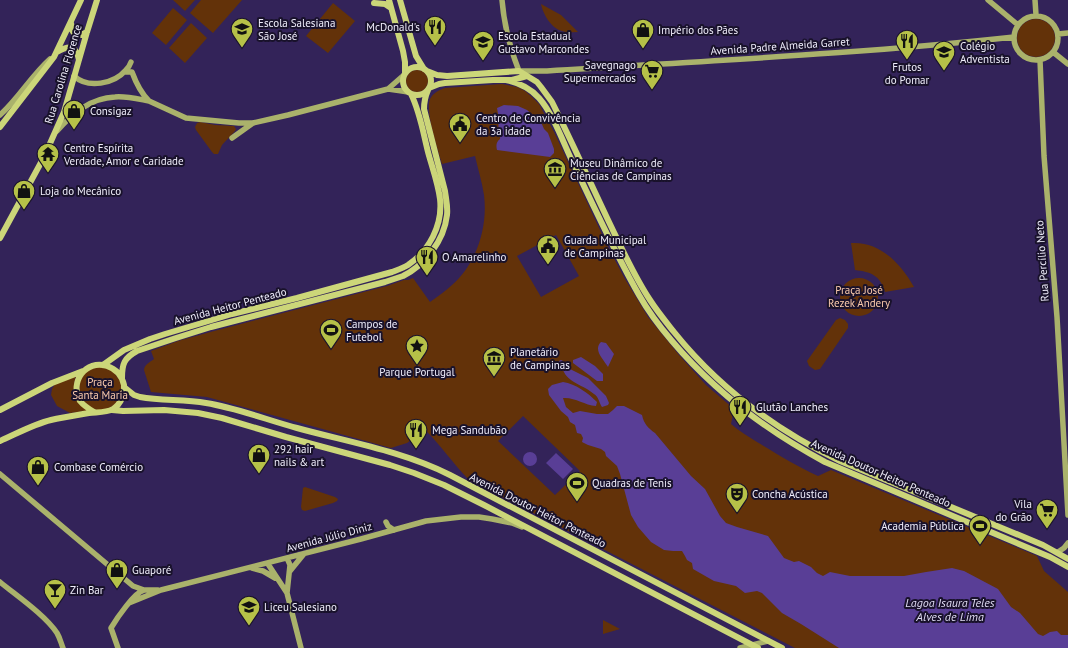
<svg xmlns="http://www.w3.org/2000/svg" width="1068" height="648" font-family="'PT Sans',sans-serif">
	<rect width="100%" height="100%" fill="#332359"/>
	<path fill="#633209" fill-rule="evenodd" d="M173,0H195L185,11Z
		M201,0H242L213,33L190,13Z
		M333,3L355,21L328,53L306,36Z
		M541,4L561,15L578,32C572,32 567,33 562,31C551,28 543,14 541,4Z
		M173,8L187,20L166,45L152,33Z
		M1017 38a19 19 0 1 1 38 0a19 19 0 1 1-38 0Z
		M191,23L207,38L185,63L169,48Z
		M406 81a11 11 0 1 1 22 0a11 11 0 1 1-22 0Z
		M502,84L517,87L525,91L532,97L539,104L554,132L608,247L625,279L648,317L679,355L706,385L734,409L731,424C739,431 748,436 757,442C777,454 796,466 818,476L831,470L1037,556L1044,571L1068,592V648H795L469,480C453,464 441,445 425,430L407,443L391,448L207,397L151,392L144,370C144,365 150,362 154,359L151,351L178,341L214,331L387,286L404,280H408L413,278L430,302C438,296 446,291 452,285C477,263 488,227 484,195C482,182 478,169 475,156L442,164C438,150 425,112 430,99C433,93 439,90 445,88ZM556,235L579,276L541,297L517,256ZM523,416L580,471L555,495L498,441Z
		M200,122L215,125L234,126L236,129L235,131L222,145L218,154H214L212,152L196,130L195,127L197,123Z
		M851,243C880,241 901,264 914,287L885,292C880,275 871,272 855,270Z
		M840 297a19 19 0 1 1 38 0a19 19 0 1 1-38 0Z
		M840,318L845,320L848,324V328L820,369L815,370L809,366L807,361L836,320Z
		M100,366L113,371L121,382L122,389L120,396L117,403L111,407L104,410H97L90,408L80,397L79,383L86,371Z
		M76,376L74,384V390L87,411L70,413L57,406L51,395L52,389L55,384Z
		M305,487L335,497L338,499L337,501L333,503L305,511L302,510L301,507L303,488Z
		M603,620L620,629L603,634Z"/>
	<path fill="#593e96" d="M504,105L518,106L527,110L541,122L544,129L548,133L554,149V153L550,157L497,150C496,146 496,142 500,139C501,130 496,129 500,119L498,114L497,108Z
		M601,342L606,343L614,354L608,367C603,359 593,350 601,342Z
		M581,357L595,366L603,374V381H597L573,363V360Z
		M561,360L563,361L564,364L566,367L588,378L606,396L609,403L608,405L602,407C599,403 599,397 594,394C584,385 568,383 563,370C561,366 559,365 559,361Z
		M563,382C576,384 588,393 597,402L596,406C584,405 575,397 563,398L566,407L573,413L580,411L597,414H608L613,410L617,406H624L642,415C644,424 648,428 655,433L691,476L705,489L720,516L726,523L737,527L768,536L784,558L794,562L799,561L811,567L817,573L823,576L830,572L850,576H904L926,572L952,568L964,571L998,589L1011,607L1020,613L1038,634L1043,636L1050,632L1057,631L1061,635H1068V648H839L801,624L782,613L762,593L757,591L745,593L736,586L714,581L693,569L692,563L687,560L685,556L682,551H673L664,550L651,542L638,527L631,515L620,474L617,466L606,456L605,452L601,449L588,445L582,442L583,438L581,434L577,433L575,425L570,422L568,417L561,411L549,395L548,389L552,385Z
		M523 459a7 7 0 1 1 14 0a7 7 0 1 1-14 0Z
		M556,453L573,469L563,479L546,463Z"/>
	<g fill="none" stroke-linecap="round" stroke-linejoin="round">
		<path stroke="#aab26b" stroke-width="5.5" d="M502,0C504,25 510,48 519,71H547C702,61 859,54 1014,37
			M988,0L1018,25
			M1035,0L1036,15
			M1014 38a22 22 0 1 1 44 0a22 22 0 1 1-44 0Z
			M1058,34L1068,33
			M1053,52L1068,64
			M1040,60L1044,156L1057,317L1068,515
			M124,72H132C136,83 141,93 149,101L186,118L239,123H253L288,115L388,89L404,75
			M74,76C88,89 114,84 126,70C128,68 130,65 131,62
			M388,89L402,91L408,92
			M0,115C19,98 31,76 50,59
			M57,131C72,114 90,98 115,97C126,96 138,99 149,101
			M232,138L253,123
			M0,474L133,586L144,590H158
			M386,522L388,526L394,530
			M1058,552L1064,548L1068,543
			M287,558L290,565L287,593L301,648
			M268,564L287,593
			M252,568L263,571L275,578
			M290,571L303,555
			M0,582C17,596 45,615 57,633C60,638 61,643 63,648
			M129,603L161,590L361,539L426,521L461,517H479L492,519L512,523L522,527
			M118,648L111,628C117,618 134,593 144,590
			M740,648L768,641"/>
		<path stroke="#ccd679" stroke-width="6" d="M389,0L403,51L405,62V73
			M400,0L416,56L424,69
			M374,3L385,4L391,8
			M71,23L72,30L75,35H81L87,32
			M57,52C69,45 76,45 79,60
			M403 81a14 14 0 1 1 28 0a14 14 0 1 1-28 0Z
			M427,71L437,75L447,76L519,71L537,82L541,87L552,102C572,142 590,182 609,222C622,249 634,276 650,300C657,311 666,322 674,332C719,388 776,430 840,461L1043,545L1068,559
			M506,80C520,83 530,88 539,98C554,115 564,145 574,165C595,209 615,253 639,295C648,311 660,327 672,341C715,392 767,431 825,462L1050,557L1068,567
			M429,88L439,84L445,83L493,80H512L527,76
			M0,127L54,57L81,0
			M0,238L44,157L64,112L87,32L97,0
			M103,365L124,350L150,339L165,334L232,314L297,298L392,272C397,270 403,268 408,265C429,251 443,225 440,199C438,183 432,167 428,152C423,132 420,112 411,94
			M122,378C122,364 124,358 137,351L176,338L211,327L385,282C391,280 397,278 403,276C425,265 444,241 447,215C448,207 446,199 445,191L424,109C424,102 425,97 428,90
			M124,387L134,395L140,397C162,401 184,399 206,403C237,408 267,420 297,428C348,442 402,451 450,475L782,648
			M0,410L52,383L83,371
			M112,410L123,411L164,410L198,413L222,418L286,437L390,465L414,473L444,485L484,505L758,648
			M0,441C16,434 34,424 51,420C63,417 77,415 89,413C97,412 106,413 113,409C121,404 125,394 124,385C122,376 116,369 107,366C86,359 69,382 80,401C84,406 89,409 94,412"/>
	</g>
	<defs>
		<g id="restaurant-pin" transform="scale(1.15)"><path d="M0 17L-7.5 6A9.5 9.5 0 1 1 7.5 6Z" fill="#b6c148" stroke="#19122b"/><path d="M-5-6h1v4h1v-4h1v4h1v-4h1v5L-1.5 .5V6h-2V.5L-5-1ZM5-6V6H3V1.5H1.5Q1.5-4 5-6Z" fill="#111"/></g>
		<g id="school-pin" transform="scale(1.15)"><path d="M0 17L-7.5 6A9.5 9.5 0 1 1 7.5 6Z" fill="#b6c148" stroke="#19122b"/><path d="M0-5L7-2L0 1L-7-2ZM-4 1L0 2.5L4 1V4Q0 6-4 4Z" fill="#111"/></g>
		<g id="shop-pin" transform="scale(1.15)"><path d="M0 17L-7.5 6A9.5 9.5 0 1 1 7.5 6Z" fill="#b6c148" stroke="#19122b"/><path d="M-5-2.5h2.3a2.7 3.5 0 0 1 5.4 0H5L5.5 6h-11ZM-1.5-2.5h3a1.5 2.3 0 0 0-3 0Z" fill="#111"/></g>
		<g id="supermarket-pin" transform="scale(1.15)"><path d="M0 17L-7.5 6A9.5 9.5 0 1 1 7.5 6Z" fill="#b6c148" stroke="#19122b"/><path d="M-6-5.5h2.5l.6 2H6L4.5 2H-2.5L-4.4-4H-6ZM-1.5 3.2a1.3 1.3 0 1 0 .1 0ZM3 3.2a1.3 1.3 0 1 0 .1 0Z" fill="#111"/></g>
		<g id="civic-pin" transform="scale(1.15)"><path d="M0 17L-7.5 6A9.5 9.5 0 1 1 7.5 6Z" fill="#b6c148" stroke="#19122b"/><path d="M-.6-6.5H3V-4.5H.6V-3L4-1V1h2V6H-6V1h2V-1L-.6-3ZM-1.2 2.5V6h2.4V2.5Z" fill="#111"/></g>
		<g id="temple-pin" transform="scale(1.15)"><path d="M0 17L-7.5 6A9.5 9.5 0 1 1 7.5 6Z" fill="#b6c148" stroke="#19122b"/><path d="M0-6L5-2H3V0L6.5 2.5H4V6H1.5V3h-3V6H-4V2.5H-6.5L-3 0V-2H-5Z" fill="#111"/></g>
		<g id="museum-pin" transform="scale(1.15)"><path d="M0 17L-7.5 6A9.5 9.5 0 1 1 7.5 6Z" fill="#b6c148" stroke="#19122b"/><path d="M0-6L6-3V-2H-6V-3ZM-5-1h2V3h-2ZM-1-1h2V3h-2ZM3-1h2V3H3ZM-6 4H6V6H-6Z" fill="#111"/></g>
		<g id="stadium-pin" transform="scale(1.15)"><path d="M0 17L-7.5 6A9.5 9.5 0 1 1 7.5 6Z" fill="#b6c148" stroke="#19122b"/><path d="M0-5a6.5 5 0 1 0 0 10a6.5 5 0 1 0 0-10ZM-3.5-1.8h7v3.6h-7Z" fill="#111"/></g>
		<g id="sight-pin" transform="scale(1.15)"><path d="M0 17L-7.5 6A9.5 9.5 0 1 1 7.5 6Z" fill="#b6c148" stroke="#19122b"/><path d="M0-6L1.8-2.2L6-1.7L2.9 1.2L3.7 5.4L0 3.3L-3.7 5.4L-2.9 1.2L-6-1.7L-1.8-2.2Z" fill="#111"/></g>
		<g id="theatre-pin" transform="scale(1.15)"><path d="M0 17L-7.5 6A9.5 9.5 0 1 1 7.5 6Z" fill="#b6c148" stroke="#19122b"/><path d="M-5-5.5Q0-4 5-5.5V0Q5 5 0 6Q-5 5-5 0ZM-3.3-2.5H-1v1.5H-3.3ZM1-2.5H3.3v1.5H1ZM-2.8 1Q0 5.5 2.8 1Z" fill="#111"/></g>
		<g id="bar-pin" transform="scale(1.15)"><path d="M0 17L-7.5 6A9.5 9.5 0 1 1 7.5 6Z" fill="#b6c148" stroke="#19122b"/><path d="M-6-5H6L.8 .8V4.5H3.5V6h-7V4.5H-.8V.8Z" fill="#111"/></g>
	</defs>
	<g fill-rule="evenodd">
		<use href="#restaurant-pin" x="435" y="27"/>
		<use href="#school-pin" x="242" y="29"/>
		<use href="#shop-pin" x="643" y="30"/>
		<use href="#restaurant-pin" x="907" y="41"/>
		<use href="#school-pin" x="483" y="42"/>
		<use href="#school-pin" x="944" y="52"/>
		<use href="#supermarket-pin" x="652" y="71"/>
		<use href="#shop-pin" x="74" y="111"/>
		<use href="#civic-pin" x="460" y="124"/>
		<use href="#temple-pin" x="48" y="154"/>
		<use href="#museum-pin" x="555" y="169"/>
		<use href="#shop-pin" x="24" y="191"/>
		<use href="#civic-pin" x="548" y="246"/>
		<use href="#restaurant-pin" x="427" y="257"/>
		<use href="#stadium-pin" x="331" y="330"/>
		<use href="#sight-pin" x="417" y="346"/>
		<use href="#museum-pin" x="494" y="358"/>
		<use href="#restaurant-pin" x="740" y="407"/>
		<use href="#restaurant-pin" x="416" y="430"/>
		<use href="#shop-pin" x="259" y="455"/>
		<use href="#shop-pin" x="38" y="467"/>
		<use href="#stadium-pin" x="577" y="483"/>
		<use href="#theatre-pin" x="737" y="494"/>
		<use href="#supermarket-pin" x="1047" y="510"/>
		<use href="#stadium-pin" x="980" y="526"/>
		<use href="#shop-pin" x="117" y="570"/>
		<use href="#bar-pin" x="55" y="590"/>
		<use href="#school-pin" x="249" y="607"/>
	</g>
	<g text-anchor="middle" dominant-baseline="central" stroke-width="4" stroke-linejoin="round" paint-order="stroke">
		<g font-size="11" fill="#efedfb" stroke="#19122b" text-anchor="start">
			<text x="258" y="23">Escola Salesiana<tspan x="258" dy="13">São José</tspan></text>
			<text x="420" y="27" text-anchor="end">McDonald's</text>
			<text x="658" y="30">Império dos Pães</text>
			<text x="498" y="36">Escola Estadual<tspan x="498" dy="13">Gustavo Marcondes</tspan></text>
			<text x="960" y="46">Colégio<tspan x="960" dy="13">Adventista</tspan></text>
			<text x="636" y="65" text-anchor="end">Savegnago<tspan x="636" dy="13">Supermercados</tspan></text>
			<text x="907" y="67" text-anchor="middle">Frutos<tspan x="907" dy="13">do Pomar</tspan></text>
			<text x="90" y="111">Consigaz</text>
			<text x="476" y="118">Centro de Convivência<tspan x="476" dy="13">da 3a idade</tspan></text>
			<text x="64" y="148">Centro Espírita<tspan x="64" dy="13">Verdade, Amor e Caridade</tspan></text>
			<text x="570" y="163">Museu Dinâmico de<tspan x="570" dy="13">Ciências de Campinas</tspan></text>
			<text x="40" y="191">Loja do Mecânico</text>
			<text x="564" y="240">Guarda Municipal<tspan x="564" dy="13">de Campinas</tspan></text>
			<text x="442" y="257">O Amarelinho</text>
			<text x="346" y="324">Campos de<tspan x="346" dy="13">Futebol</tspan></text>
			<text x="510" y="352">Planetário<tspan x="510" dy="13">de Campinas</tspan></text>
			<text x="417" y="372" text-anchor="middle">Parque Portugal</text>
			<text x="756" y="407">Glutão Lanches</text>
			<text x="432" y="430">Mega Sandubão</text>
			<text x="274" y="449">292 hair<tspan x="274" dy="13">nails &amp; art</tspan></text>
			<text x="54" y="467">Combase Comércio</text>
			<text x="592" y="483">Quadras de Tenis</text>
			<text x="752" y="494">Concha Acústica</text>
			<text x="1032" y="504" text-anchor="end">Vila<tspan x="1032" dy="13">do Grão</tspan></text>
			<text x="964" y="526" text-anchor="end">Academia Pública</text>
			<text x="132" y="570">Guaporé</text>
			<text x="70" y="590">Zin Bar</text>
			<text x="264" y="607">Liceu Salesiano</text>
		</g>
		<g font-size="11" fill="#efedfb" stroke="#19122b">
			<text transform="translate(780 46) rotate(-4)">Avenida Padre Almeida Garret</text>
			<text transform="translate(63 74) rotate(-73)">Rua Carolina Florence</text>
			<text transform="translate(1042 261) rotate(-94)">Rua Percílio Neto</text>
			<text transform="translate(230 306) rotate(-15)">Avenida Heitor Penteado</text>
			<text transform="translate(881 473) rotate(24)">Avenida Doutor Heitor Penteado</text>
			<text transform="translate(538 510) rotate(27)">Avenida Doutor Heitor Penteado</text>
			<text transform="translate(329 537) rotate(-15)">Avenida Júlio Diniz</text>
		</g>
		<g font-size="11" fill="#fbcbad" stroke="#19122b">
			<text x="859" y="290">Praça José<tspan x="859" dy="13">Rezek Andery</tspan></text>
			<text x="100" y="382">Praça<tspan x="100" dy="13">Santa Maria</tspan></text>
		</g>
		<g font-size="12" font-style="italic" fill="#dfdbf3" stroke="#19122b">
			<text x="950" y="602">Lagoa Isaura Teles<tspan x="950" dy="14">Alves de Lima</tspan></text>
		</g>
	</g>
</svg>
